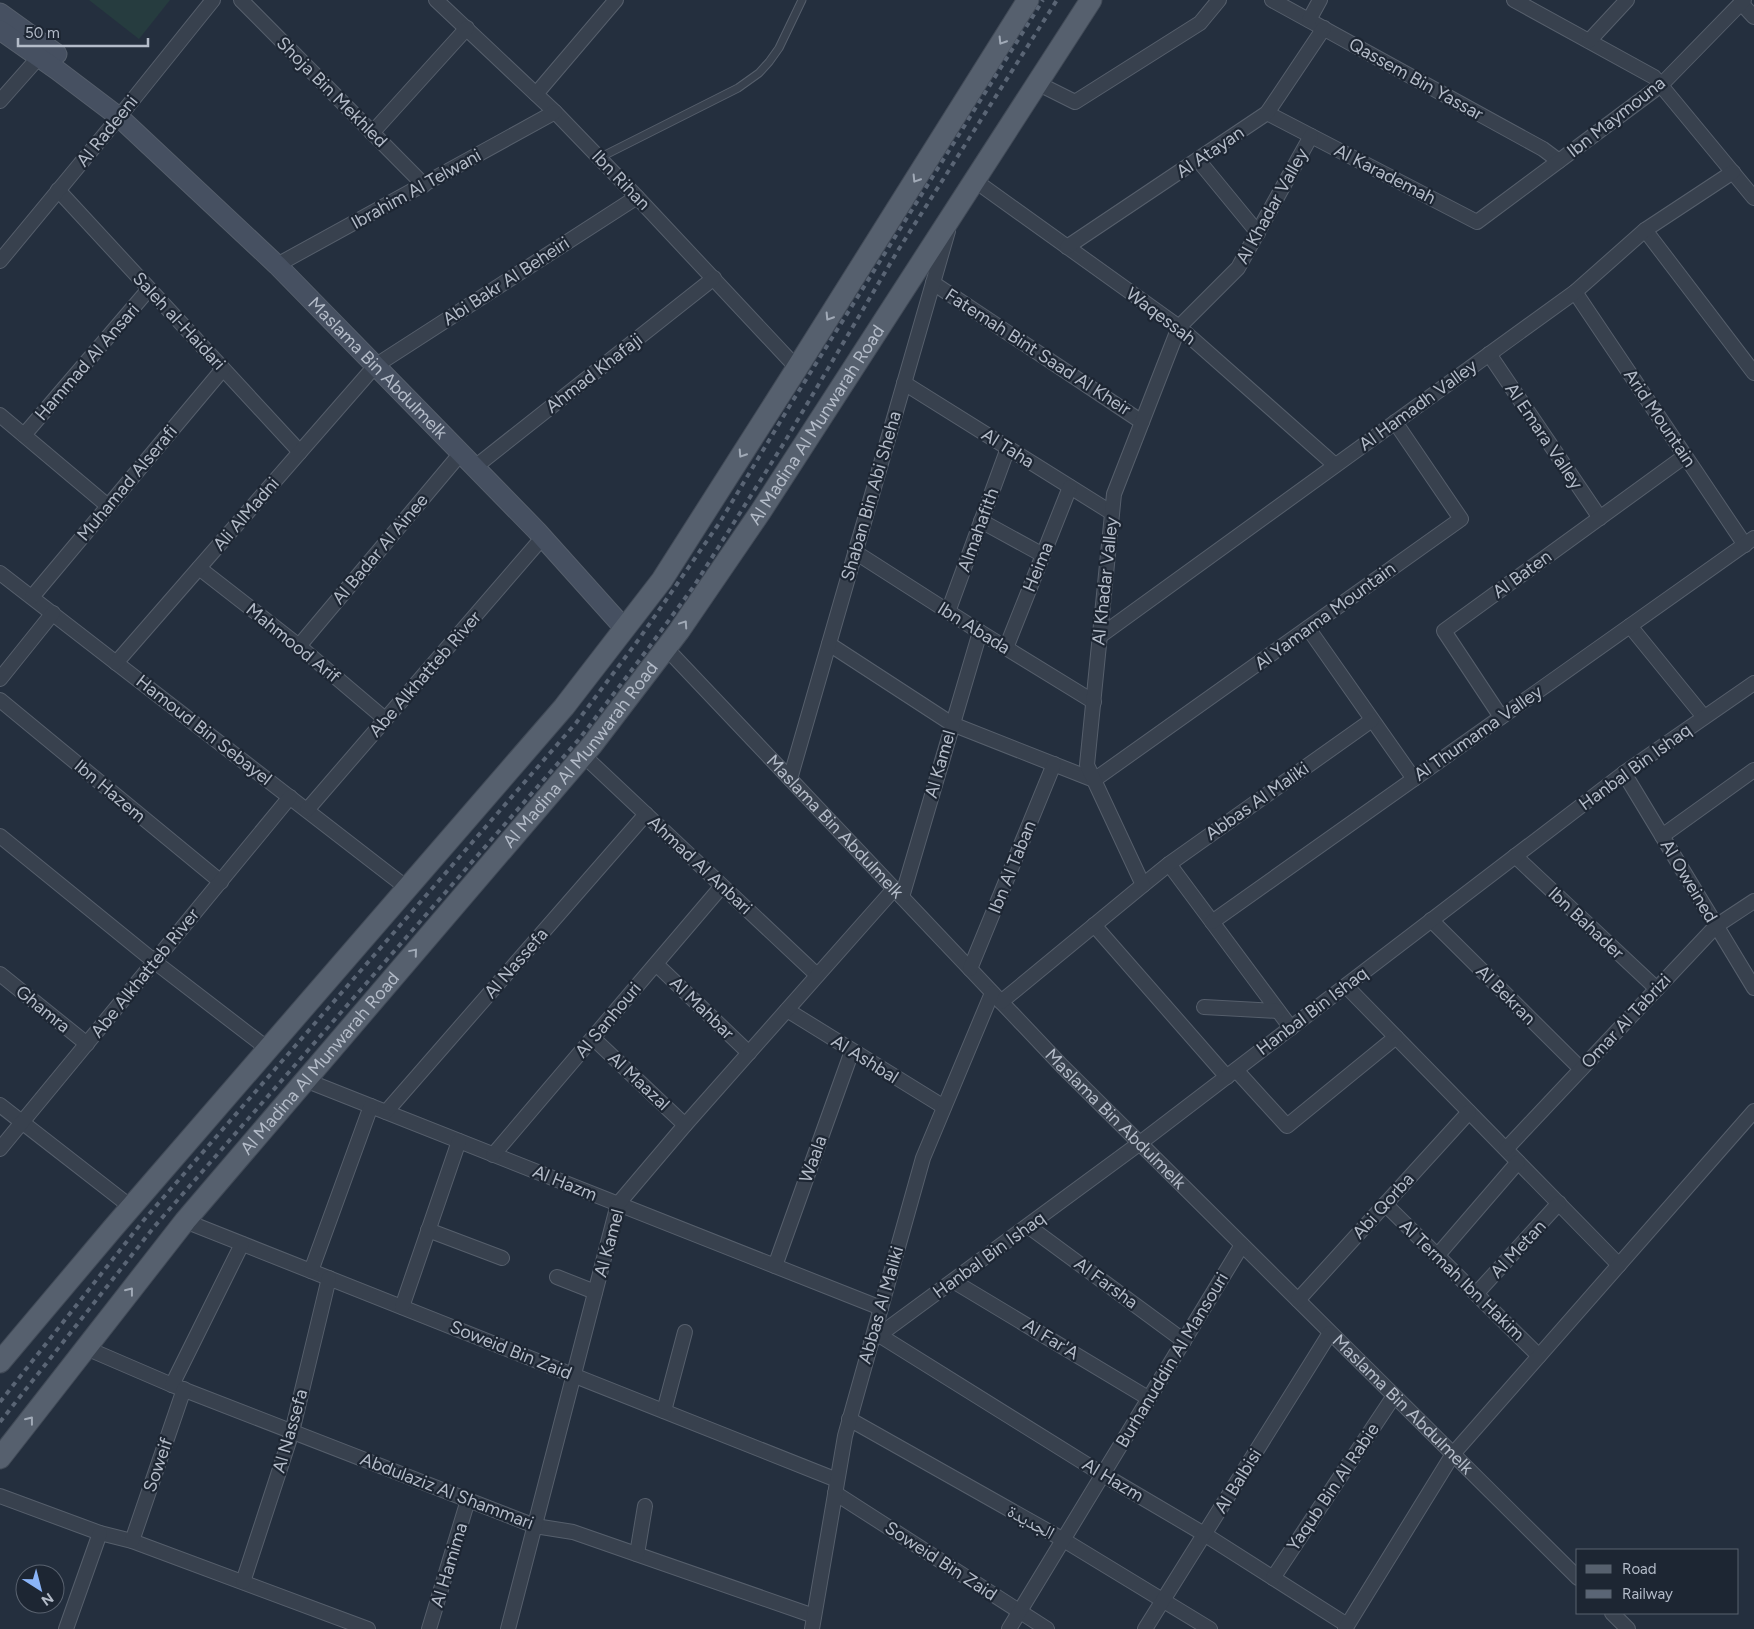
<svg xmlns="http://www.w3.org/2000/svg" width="1754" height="1629" font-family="Figtree,'Noto Naskh Arabic',sans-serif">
	<rect width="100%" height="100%" fill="#242f3e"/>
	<path fill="#263c3f" d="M89,0H170L139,39Z"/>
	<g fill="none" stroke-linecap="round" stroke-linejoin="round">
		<g stroke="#565f6c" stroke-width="9">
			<path id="service" d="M599,158L738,88L759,73L769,62L779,48L802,0"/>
		</g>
		<g stroke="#565f6c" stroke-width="16">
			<g id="minor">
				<path d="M241,0L424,185"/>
				<path d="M436,0L555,112L637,197L797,368"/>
				<path d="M1272,0L1543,149L1559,161"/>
				<path d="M1514,0L1654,77L1754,198"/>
				<path d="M1741,3L1754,17"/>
				<path d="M1309,20L1320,0"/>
				<path d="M1589,41L1627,0"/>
				<path d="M1037,83L1075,102L1200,23L1219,0"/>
				<path d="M536,94L616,0"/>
				<path d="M0,101L39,57"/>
				<path d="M1267,113L1477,222L1661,85L1744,0"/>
				<path d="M372,133L467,28"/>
				<path d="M1198,160L1258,233"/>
				<path d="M974,180L1179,327L1335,465"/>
				<path d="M58,190L300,452"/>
				<path d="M1645,230L1754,373"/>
				<path d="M1067,247L1267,113L1324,28"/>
				<path d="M0,261L119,117L213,0"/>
				<path d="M277,265L555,112"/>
				<path d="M933,283L1142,422"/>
				<path d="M1575,292L1745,545"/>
				<path d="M1489,354L1600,518"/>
				<path d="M904,383L1112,513"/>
				<path d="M0,415L108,506"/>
				<path d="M24,435L149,289"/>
				<path d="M475,467L714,278"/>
				<path d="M981,521L1043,555"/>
				<path d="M855,552L980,632L1094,702"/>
				<path d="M199,568L299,646L385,719"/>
				<path d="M0,573L407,888"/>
				<path d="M32,597L223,369"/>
				<path d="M948,612L1008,448"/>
				<path d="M1630,626L1704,717"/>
				<path d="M1308,628L1414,779"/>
				<path d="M1100,636L1575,292L1645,230L1733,172"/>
				<path d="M829,644L952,724L1094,780L1461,519L1395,422"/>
				<path d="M299,646L461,453"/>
				<path id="s1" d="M666,648L1062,1066L1578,1578"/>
				<path d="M1006,648L1070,487"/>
				<path d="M116,663L375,366L637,197"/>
				<path d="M0,679L53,613"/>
				<path d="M0,700L221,882"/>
				<path d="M1501,717L1444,631L1685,456"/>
				<path d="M583,755L817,975"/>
				<path d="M1624,773L1754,988"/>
				<path d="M790,779L948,231"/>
				<path d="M307,810L543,537"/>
				<path d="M0,836L155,962L268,1049"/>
				<path d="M1662,836L1754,770"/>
				<path d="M1515,856L1657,989"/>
				<path d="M1169,864L1291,1028"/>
				<path d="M1143,885L1169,864L1372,720"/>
				<path d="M902,897L980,632"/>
				<path d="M1431,920L1581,1069"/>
				<path d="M1212,922L1754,538"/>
				<path d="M1094,925L1227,1077"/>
				<path d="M656,964L749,1053"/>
				<path d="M970,969L1054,764"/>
				<path d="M0,974L87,1044"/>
				<path d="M1346,986L1619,1265"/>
				<path d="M1001,1002L1143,885L1087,765L1114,494L1179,327L1238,268L1311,136"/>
				<path d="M1204,1007L1278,1011"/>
				<path d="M787,1010L944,1107"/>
				<path d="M593,1038L685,1125"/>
				<path d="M1236,1070L1287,1126L1396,1037"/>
				<path d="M305,1080L881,1308"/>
				<path d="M0,1105L131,1207"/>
				<path d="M386,1112L646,814"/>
				<path d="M0,1149L290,797"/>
				<path d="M1506,1149L1716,926L1754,901"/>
				<path d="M493,1155L722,886"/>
				<path d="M1385,1204L1539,1356"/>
				<path d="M185,1221L837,1480"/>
				<path d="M1028,1226L1184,1341"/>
				<path d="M428,1230L502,1258"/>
				<path d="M1437,1256L1518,1162"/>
				<path d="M775,1266L852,1051"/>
				<path d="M311,1271L371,1106"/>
				<path d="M557,1277L595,1292"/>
				<path d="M953,1281L1148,1398"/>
				<path d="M1476,1294L1559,1203"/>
				<path d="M1298,1300L1469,1112"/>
				<path d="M402,1307L459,1141"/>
				<path d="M879,1335L1102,1474L1204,1534L1347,1625"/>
				<path d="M871,1341L1140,1143L1624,773L1754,683"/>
				<path d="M86,1348L172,1385L535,1526L573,1532L814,1616"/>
				<path d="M172,1385L242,1244"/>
				<path d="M664,1411L685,1332"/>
				<path d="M849,1419L1062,1539L1210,1629"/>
				<path d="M835,1493L1047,1629"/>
				<path d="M0,1496L100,1533L132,1541L368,1629"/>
				<path d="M132,1541L184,1389"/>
				<path d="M637,1554L645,1506"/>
				<path d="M1273,1578L1394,1396"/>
				<path d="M243,1582L292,1432L329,1278"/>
				<path d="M1612,1613L1628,1629"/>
				<path d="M66,1629L100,1533"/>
				<path d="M429,1629L468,1500"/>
				<path d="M508,1629L618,1204L685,1125L894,889"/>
				<path d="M812,1629L845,1436L923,1158L992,993"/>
				<path d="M1009,1629L1242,1245"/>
				<path d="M1145,1629L1330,1333"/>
				<path d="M1345,1629L1453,1454L1754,1111"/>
			</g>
		</g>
		<g stroke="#565f6c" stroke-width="21">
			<g id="secondary">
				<path d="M0,13L57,54"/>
				<path id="s2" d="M0,30L57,70L119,117L277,265L537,531L624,628"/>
			</g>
		</g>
		<g stroke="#414a57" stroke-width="23">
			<g id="primary">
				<path d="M0,1362L113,1228L564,707L662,580L797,368L1028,0"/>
				<path id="s3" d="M0,1458L185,1221L592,745L679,631L761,511L1091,0"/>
			</g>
		</g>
		<use href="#service" stroke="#38414e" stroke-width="7"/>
		<use href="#minor" stroke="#38414e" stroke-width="14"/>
		<use href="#secondary" stroke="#465061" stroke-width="19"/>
		<use href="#primary" stroke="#56606e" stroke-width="21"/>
		<path stroke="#5a6575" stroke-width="4" stroke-dasharray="5 5" stroke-linecap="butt" d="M0,1402L143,1221L576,723L639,639L720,522L792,402L1043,0
			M0,1422L154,1227L580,738L647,650L694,586L784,443L897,252L1057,0"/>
	</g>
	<defs><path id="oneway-chevron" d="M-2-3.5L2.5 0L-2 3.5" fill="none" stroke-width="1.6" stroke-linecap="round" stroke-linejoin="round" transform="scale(1.25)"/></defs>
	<g stroke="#a1aab7">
		<use href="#oneway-chevron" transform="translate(1002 41) rotate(122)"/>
		<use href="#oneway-chevron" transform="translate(916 179) rotate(122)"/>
		<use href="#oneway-chevron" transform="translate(829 317) rotate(122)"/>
		<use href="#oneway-chevron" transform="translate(742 454) rotate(123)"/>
		<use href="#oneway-chevron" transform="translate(684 624) rotate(-56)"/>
		<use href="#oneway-chevron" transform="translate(414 952) rotate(-50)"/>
		<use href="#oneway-chevron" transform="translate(130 1291) rotate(-52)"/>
		<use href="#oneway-chevron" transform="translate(30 1420) rotate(-52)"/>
	</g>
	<g text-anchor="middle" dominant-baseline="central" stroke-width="4.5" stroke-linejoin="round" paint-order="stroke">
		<g font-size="18" fill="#b4bcc9" stroke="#1d2633">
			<text transform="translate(1416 79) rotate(29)">Qassem Bin Yassar</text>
			<text transform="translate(332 92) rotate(45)">Shoja Bin Mekhled</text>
			<text transform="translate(1616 117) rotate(-38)">Ibn Maymouna</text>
			<text transform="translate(107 131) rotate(-51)">Al Radeeni</text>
			<text transform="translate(1210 152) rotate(-34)">Al Atayan</text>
			<text transform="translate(1385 174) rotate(27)">Al Karademah</text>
			<text transform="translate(621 180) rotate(46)">Ibn Rihan</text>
			<text transform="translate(416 189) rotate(-29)">Ibrahim Al Telwani</text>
			<text transform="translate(1272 206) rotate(-61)">Al Khadar Valley</text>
			<text transform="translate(506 281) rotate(-33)">Abi Bakr Al Beheiri</text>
			<text transform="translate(1161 316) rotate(37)">Waqessah</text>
			<text transform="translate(179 321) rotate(47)">Saleh al-Haidari</text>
			<text transform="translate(1038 352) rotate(33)">Fatemah Bint Saad Al Kheir</text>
			<text transform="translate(87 362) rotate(-49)">Hammad Al Ansari</text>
			<text stroke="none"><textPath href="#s2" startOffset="508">Maslama Bin Abdulmelk</textPath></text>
			<text transform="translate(594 373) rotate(-38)">Ahmad Khafaji</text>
			<text transform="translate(1418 405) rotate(-36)">Al Hamadh Valley</text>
			<text transform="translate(1660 418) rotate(56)">Arid Mountain</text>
			<text stroke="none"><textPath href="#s3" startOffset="1318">Al Madina Al Munwarah Road</textPath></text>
			<text transform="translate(1544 436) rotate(56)">Al Emara Valley</text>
			<text transform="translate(1008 448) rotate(32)">Al Taha</text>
			<text transform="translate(127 483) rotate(-50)">Muhamad Alserafi</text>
			<text transform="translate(871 496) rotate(-74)">Shaban Bin Abi Sheha</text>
			<text transform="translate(246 514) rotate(-49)">Ali AlMadni</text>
			<text transform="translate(978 530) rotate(-70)">Almahafith</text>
			<text transform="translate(380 549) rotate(-50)">Al Badar Al Ainee</text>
			<text transform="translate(1038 567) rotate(-68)">Heima</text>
			<text transform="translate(1522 574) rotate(-36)">Al Baten</text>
			<text transform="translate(1105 581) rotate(-84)">Al Khadar Valley</text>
			<text transform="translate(1325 616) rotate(-36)">Al Yamama Mountain</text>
			<text transform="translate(974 628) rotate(32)">Ibn Abada</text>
			<text transform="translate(293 643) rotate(39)">Mahmood Arif</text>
			<text transform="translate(425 674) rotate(-49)">Abe Alkhatteb River</text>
			<text transform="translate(204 730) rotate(38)">Hamoud Bin Sebayel</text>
			<text transform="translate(1478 733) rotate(-35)">Al Thumama Valley</text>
			<text stroke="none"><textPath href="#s3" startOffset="912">Al Madina Al Munwarah Road</textPath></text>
			<text transform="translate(940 764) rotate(-74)">Al Kamel</text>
			<text transform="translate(1635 767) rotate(-36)">Hanbal Bin Ishaq</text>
			<text transform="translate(110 791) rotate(40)">Ibn Hazem</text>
			<text transform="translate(1257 801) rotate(-35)">Abbas Al Maliki</text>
			<text stroke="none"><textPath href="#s1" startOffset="246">Maslama Bin Abdulmelk</textPath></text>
			<text transform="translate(700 865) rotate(43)">Ahmad Al Anbari</text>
			<text transform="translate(1012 867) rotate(-68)">Ibn Al Taban</text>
			<text transform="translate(1689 881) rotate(59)">Al Oweined</text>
			<text transform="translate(1586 923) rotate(43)">Ibn Bahader</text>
			<text transform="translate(516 963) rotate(-49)">Al Nassefa</text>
			<text transform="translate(145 973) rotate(-51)">Abe Alkhatteb River</text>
			<text transform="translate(1506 995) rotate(45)">Al Bekran</text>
			<text transform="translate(702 1008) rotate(44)">Al Mahbar</text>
			<text transform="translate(43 1009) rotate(39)">Ghamra</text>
			<text transform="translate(1312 1011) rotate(-37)">Hanbal Bin Ishaq</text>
			<text transform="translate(608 1020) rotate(-50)">Al Sanhouri</text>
			<text transform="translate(1626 1021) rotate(-47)">Omar Al Tabrizi</text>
			<text transform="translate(865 1059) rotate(32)">Al Ashbal</text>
			<text stroke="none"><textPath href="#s3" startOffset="508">Al Madina Al Munwarah Road</textPath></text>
			<text transform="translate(639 1081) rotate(43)">Al Maazal</text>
			<text stroke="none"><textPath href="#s1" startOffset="651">Maslama Bin Abdulmelk</textPath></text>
			<text transform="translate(813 1159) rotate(-70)">Waala</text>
			<text transform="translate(565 1183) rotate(22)">Al Hazm</text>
			<text transform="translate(1383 1206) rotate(-48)">Abi Qorba</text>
			<text transform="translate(609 1243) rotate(-75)">Al Kamel</text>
			<text transform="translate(1518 1249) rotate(-47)">Al Metan</text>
			<text transform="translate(989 1255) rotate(-36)">Hanbal Bin Ishaq</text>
			<text transform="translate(1462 1280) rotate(44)">Al Termah Ibn Hakim</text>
			<text transform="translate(1106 1283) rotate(36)">Al Farsha</text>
			<text transform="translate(881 1305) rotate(-74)">Abbas Al Maliki</text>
			<text transform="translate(1051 1339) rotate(31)">Al Far'A</text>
			<text transform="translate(511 1350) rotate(22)">Soweid Bin Zaid</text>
			<text transform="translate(1172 1360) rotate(-59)">Burhanuddin Al Mansouri</text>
			<text stroke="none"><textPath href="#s1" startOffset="1056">Maslama Bin Abdulmelk</textPath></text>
			<text transform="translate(290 1431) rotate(-74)">Al Nassefa</text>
			<text transform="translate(158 1465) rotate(-71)">Soweif</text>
			<text transform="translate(1113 1480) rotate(31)">Al Hazm</text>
			<text transform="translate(1238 1481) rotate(-58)">Al Balbisi</text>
			<text transform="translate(1333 1487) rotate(-56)">Yaqub Bin Al Rabie</text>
			<text transform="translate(447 1491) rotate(21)">Abdulaziz Al Shammari</text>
			<text transform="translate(1031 1522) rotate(29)">الجديدة</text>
			<text transform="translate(941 1561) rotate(33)">Soweid Bin Zaid</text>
			<text transform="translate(449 1565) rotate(-73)">Al Hamima</text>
		</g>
	</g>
	<rect x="1576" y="1549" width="162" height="65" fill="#1d2633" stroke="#59626f"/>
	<rect x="1586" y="1565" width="25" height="8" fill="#56606e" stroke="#59626f"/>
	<text x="1622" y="1574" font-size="15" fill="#b4bcc9">Road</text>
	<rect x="1586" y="1590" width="25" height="8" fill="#5a6575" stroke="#59626f"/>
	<text x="1622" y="1599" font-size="15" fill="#b4bcc9">Railway</text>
	<g transform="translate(40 1589) rotate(144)"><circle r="24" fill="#1d2633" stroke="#59626f"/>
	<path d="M0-4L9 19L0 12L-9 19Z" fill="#8ab4f8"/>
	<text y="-8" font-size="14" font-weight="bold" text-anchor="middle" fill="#b4bcc9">N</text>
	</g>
	<path d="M18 38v8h130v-8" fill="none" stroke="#b4bcc9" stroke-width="2.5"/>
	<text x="25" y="38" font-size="15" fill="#b4bcc9" stroke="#1d2633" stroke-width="4" paint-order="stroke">50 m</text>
</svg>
